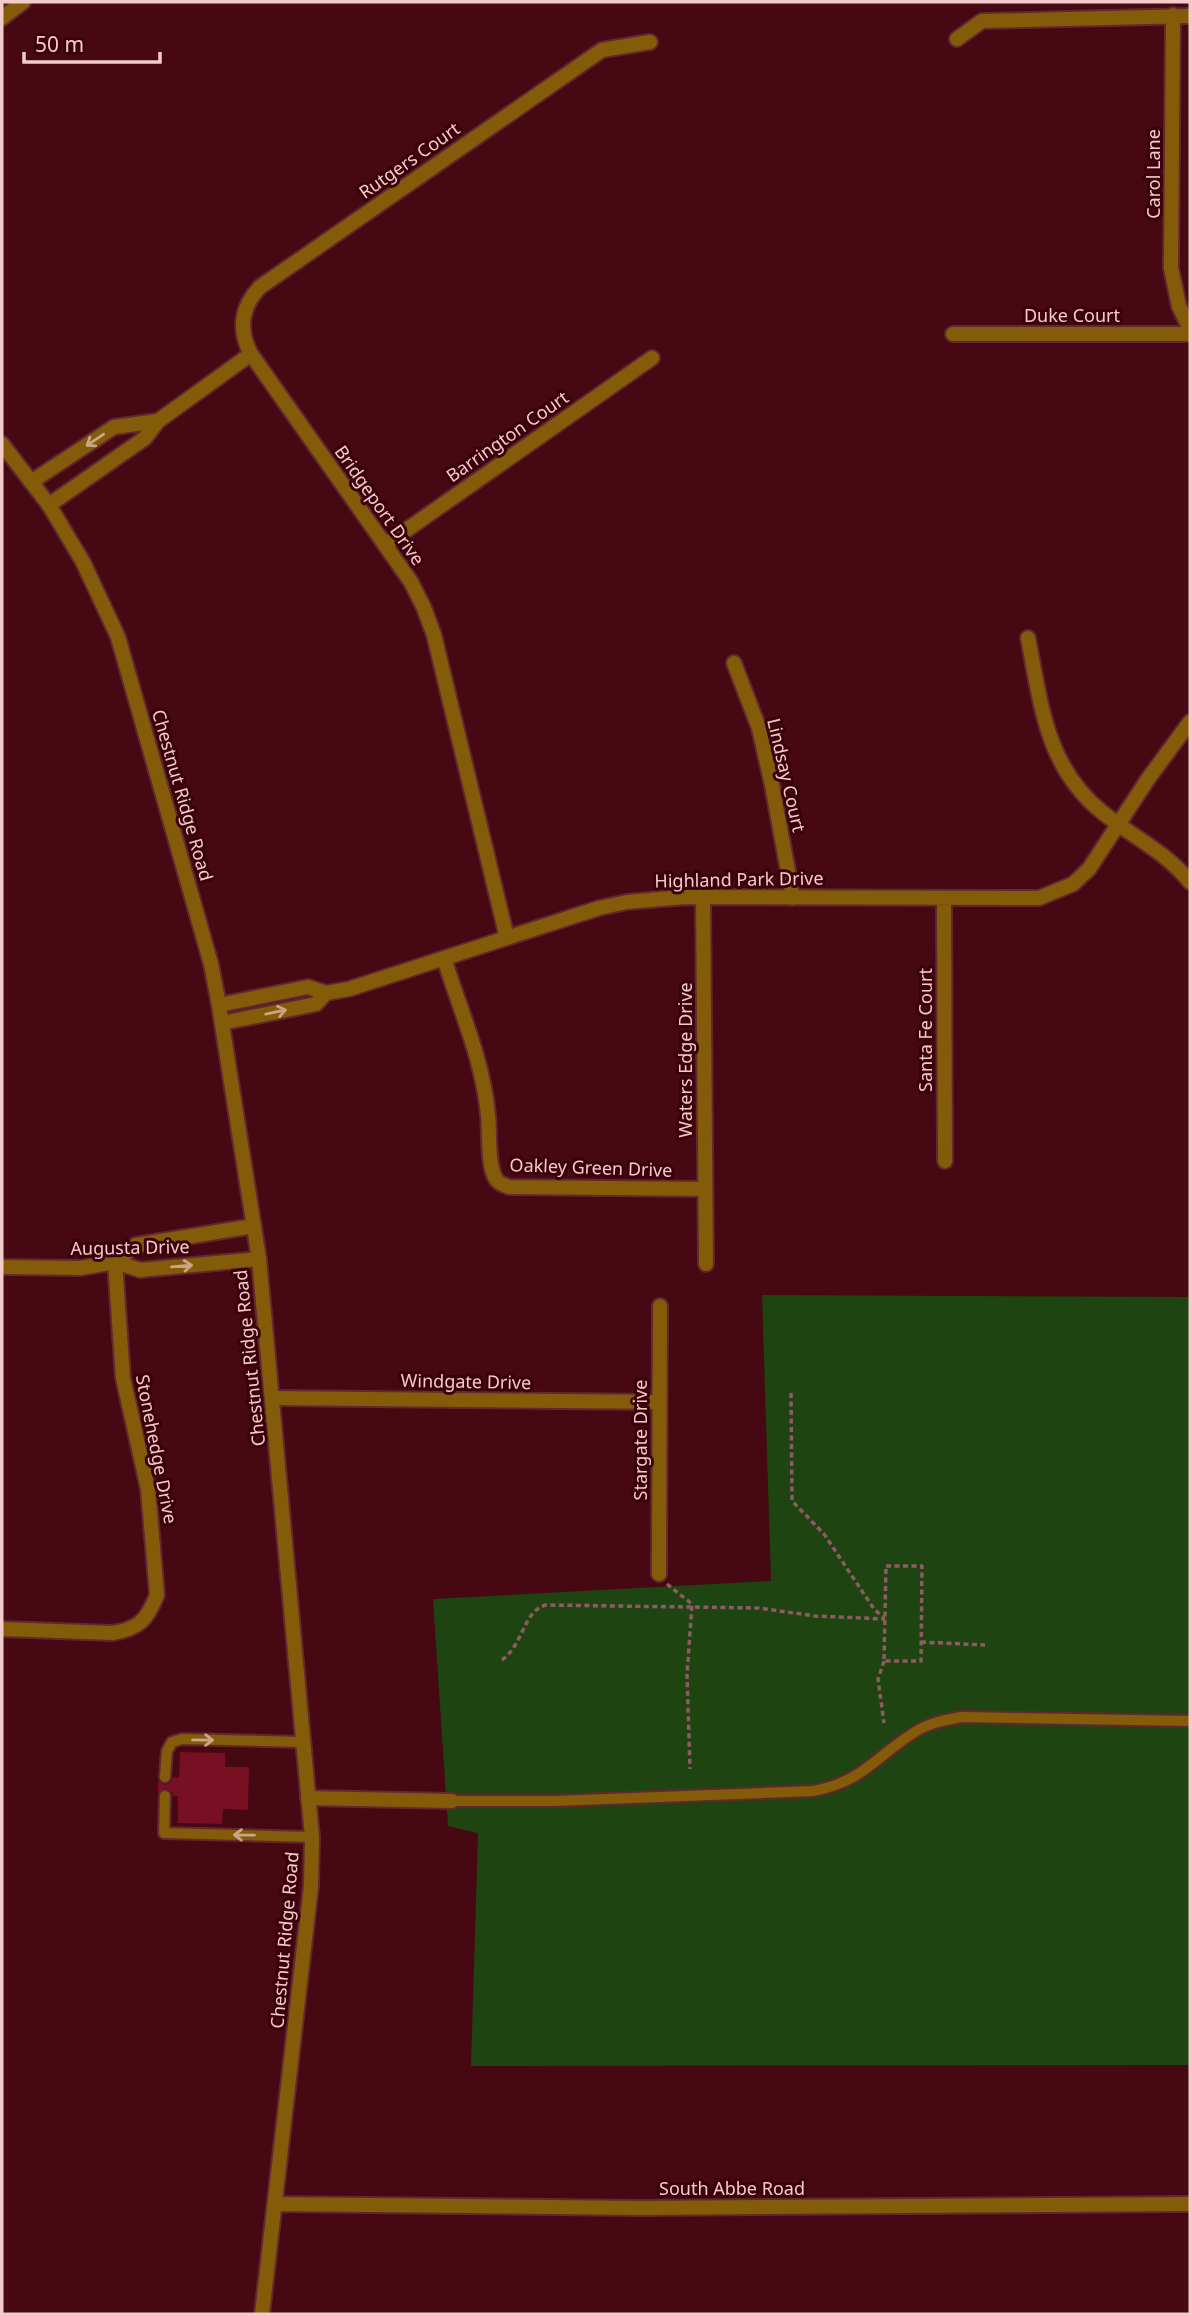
<svg xmlns="http://www.w3.org/2000/svg" width="1192" height="2316" font-family="'Noto Sans',sans-serif">
	<rect width="100%" height="100%" fill="#460812"/>
	<path fill="#1e4411" d="M762,1295L1190,1297V2065L471,2066L478,1833L448,1826L433,1599L771,1581Z"/>
	<path fill="#761022" d="M180,1752L225,1753V1767H249L248,1810L223,1809L222,1824L178,1823V1796H173L172,1792L166,1788L158,1793V1781L165,1785L171,1782L173,1777L179,1778Z"/>
	<g fill="none" stroke-linecap="round" stroke-linejoin="round">
		<g stroke="#62272f" stroke-width="14">
			<path id="service" d="M165,1777L167,1751L172,1742L182,1739L303,1742
				M165,1796L164,1833L312,1837
				M452,1801H554L813,1791C863,1782 876,1756 915,1732C929,1723 945,1720 961,1717L1190,1721"/>
		</g>
		<g stroke="#62272f" stroke-width="18">
			<path id="minor" d="M1173,15L1171,268L1179,306L1190,329
				M2,18L23,2
				M957,39L982,21L1190,16
				M953,334H1190
				M31,482L114,427L158,421
				M49,505L145,438L158,421L251,354
				M385,545L652,358
				M1028,638C1041,704 1046,767 1102,812C1132,837 1164,850 1190,882
				M734,663L759,728L772,785L793,898
				M703,897L706,1264
				M944,898L945,1161
				M507,938L434,635L424,608L411,582L251,354C238,330 241,307 260,287L602,50L650,42
				M444,958C460,1010 483,1060 488,1115C490,1132 487,1165 496,1179C499,1184 504,1185 509,1187L705,1189
				M219,1005L308,987L326,993L349,989L599,908L627,902L685,897L1039,898L1073,884L1089,869L1148,779L1190,722
				M222,1023L316,1004L326,993
				M115,1262L136,1245L254,1226
				M2,1267L81,1268L115,1262L140,1270L259,1259
				M273,1398L659,1402
				M659,1574L660,1306
				M2,1629L112,1633C139,1629 147,1620 157,1595L148,1489L123,1378L115,1262
				M308,1798L452,1801"/>
		</g>
		<g stroke="#62272f" stroke-width="18">
			<path id="tertiary" d="M2,444L49,505L83,562L118,637L211,964L219,1005L259,1259L312,1837L311,1886L262,2314
				M275,2204L640,2208L1190,2204"/>
		</g>
		<path stroke="#8f5b60" stroke-width="3.5" stroke-dasharray="5 3.5" stroke-linecap="butt" d="M791,1393L792,1501L824,1534L874,1609L884,1618
			M886,1566H922L921,1661H884Z
			M667,1584L692,1604L687,1675L690,1769
			M921,1642L985,1645
			M502,1660C523,1645 524,1610 546,1605L759,1608L815,1616L885,1619
			M884,1661L878,1679L884,1723"/>
		<use href="#service" stroke="#845c09" stroke-width="10"/>
		<use href="#minor" stroke="#845c09" stroke-width="14"/>
		<use href="#tertiary" stroke="#845c09" stroke-width="14"/>
	</g>
	<defs><path id="oneway-shaft" d="M-6 0H5M1.5-3L5.5 0L1.5 3" fill="none" stroke-width="1.6" stroke-linecap="round" stroke-linejoin="round" transform="scale(1.75)"/></defs>
	<g stroke="#cca486">
		<use href="#oneway-shaft" transform="translate(95 440) rotate(146)"/>
		<use href="#oneway-shaft" transform="translate(276 1012) rotate(-12)"/>
		<use href="#oneway-shaft" transform="translate(182 1266) rotate(-5)"/>
		<use href="#oneway-shaft" transform="translate(203 1740) rotate(1)"/>
		<use href="#oneway-shaft" transform="translate(244 1835) rotate(-179)"/>
	</g>
	<g text-anchor="middle" dominant-baseline="central" stroke-width="6" stroke-linejoin="round" paint-order="stroke">
		<g font-size="18" fill="#f3cbca" stroke="#3b0009">
			<text transform="translate(409 160) rotate(-35)">Rutgers Court</text>
			<text transform="translate(1153 174) rotate(-90)">Carol Lane</text>
			<text x="1072" y="315">Duke Court</text>
			<text transform="translate(507 436) rotate(-35)">Barrington Court</text>
			<text transform="translate(380 505) rotate(55)">Bridgeport Drive</text>
			<text transform="translate(787 775) rotate(77)">Lindsay Court</text>
			<text transform="translate(183 795) rotate(74)">Chestnut Ridge Road</text>
			<text transform="translate(739 879) rotate(-1)">Highland Park Drive</text>
			<text transform="translate(925 1030) rotate(-90)">Santa Fe Court</text>
			<text transform="translate(685 1060) rotate(-90)">Waters Edge Drive</text>
			<text transform="translate(591 1167) rotate(2)">Oakley Green Drive</text>
			<text transform="translate(130 1247) rotate(-1)">Augusta Drive</text>
			<text transform="translate(249 1358) rotate(-96)">Chestnut Ridge Road</text>
			<text transform="translate(466 1381) rotate(1)">Windgate Drive</text>
			<text transform="translate(640 1440) rotate(-90)">Stargate Drive</text>
			<text transform="translate(157 1449) rotate(79)">Stonehedge Drive</text>
			<text transform="translate(284 1940) rotate(-85)">Chestnut Ridge Road</text>
			<text x="732" y="2188">South Abbe Road</text>
		</g>
	</g>
	<rect width="1192" height="2316" fill="none" stroke="#f3cbca" stroke-width="7"/>
	<path d="M24 52v10h136v-10" fill="none" stroke="#f3cbca" stroke-width="3.5"/>
	<text x="35" y="52" font-size="21" fill="#f3cbca" stroke="#3b0009" stroke-width="5" paint-order="stroke">50 m</text>
</svg>
